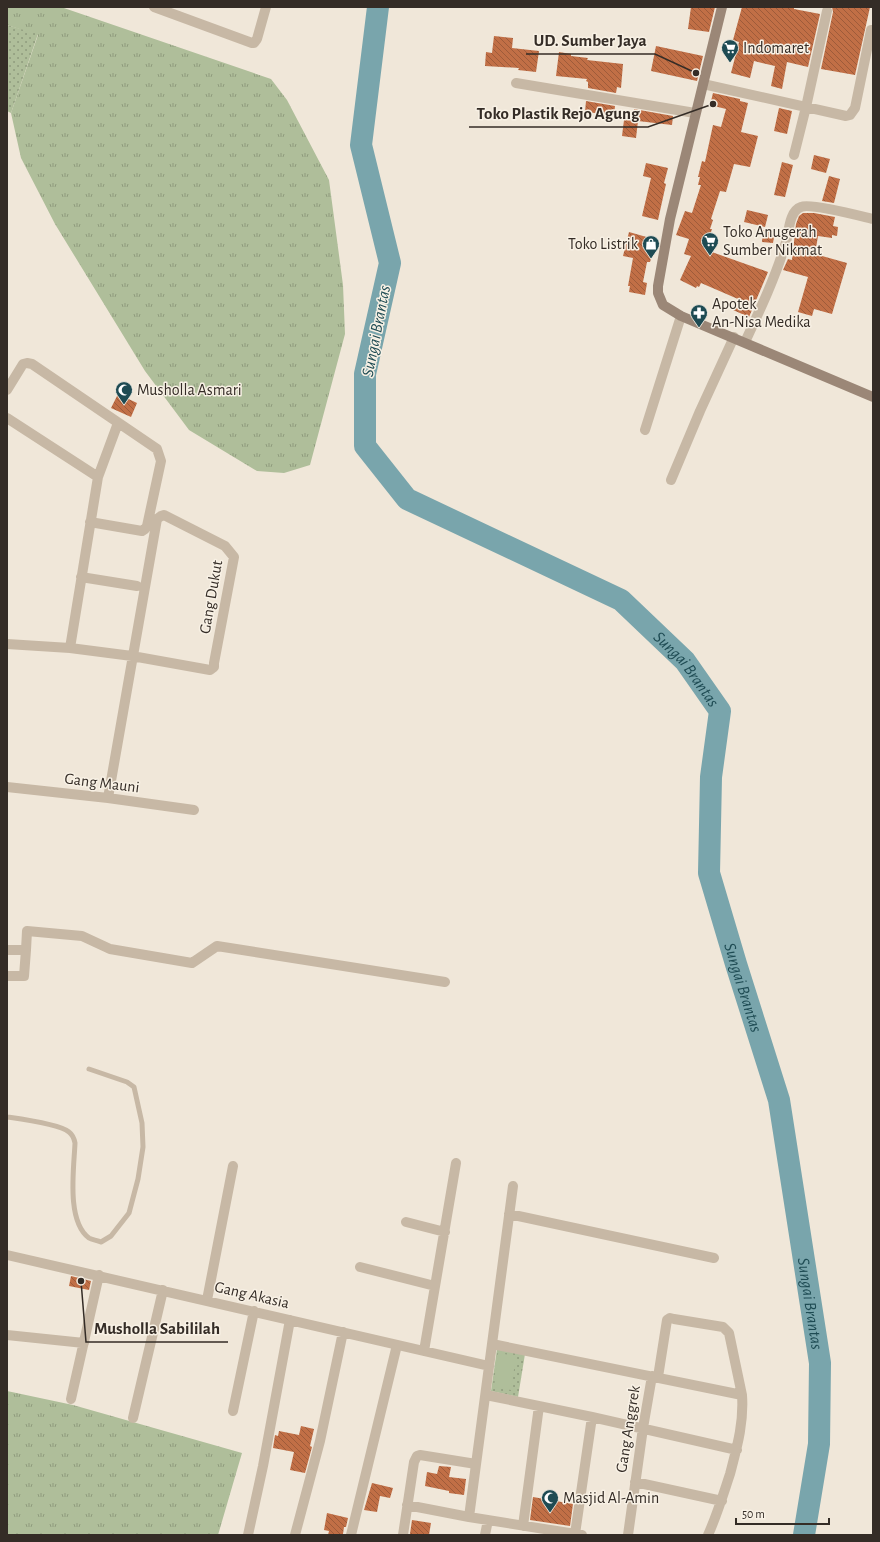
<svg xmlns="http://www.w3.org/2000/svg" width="880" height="1542" font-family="'Alegreya Sans',sans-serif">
	<defs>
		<pattern id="grass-tufts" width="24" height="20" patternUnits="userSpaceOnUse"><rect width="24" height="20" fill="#afbe9a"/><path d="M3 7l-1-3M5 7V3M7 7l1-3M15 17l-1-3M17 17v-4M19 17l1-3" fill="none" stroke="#8f9b7d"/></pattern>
		<pattern id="park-dots" width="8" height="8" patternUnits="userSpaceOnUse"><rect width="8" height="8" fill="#afbe9a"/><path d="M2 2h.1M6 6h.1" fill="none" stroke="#8f9b7d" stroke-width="1.8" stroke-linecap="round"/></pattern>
		<pattern id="building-back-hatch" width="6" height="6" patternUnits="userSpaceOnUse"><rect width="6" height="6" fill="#c16f46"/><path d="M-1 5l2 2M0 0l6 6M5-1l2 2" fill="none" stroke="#9e5b3a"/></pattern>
	</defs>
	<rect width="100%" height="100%" fill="#f0e7d9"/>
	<path fill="url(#grass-tufts)" d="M7,7H61L271,79L287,100L329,180L343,285L345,334L310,465L284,473L257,471L189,430L145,371L55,224L21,158L11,113L38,35L7,25Z
		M7,1391L73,1405L242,1453L218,1535H7Z"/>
	<path fill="url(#park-dots)" d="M7,25L38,34L11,113L7,111Z
		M497,1349L525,1354L518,1397L491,1391Z"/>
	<path fill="#afbe9a" d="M498,1353L516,1356L511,1390L494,1387Z"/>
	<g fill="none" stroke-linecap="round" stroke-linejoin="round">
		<path stroke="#79a5ac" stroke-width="22" id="s1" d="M378,7L361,145L390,263L365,374V446L407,499L621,600L685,661L720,711L711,777L709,873L736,964L779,1100L820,1363L819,1444L804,1535"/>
	</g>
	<path fill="url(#building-back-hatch)" d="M691,7H715L709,32L688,29Z
		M742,7H794V9L820,14L808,67L787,62L782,89L771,86L775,66L754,61L750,78L731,73L739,42L733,40Z
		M832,7H870L855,75L821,69L833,12Z
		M494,36L513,38L512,48L539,51L536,72L518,70L519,68L485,66L486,52L492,53Z
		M656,46L703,56L697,81L651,71Z
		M559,52L571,54V56L588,58L587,60L623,64L621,88L617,87L616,93L588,88V82L586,81L587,79L556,76Z
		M713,93L740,99V101L748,103L741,132L758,136L750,167L734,164L726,192L720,191L711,219L713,220L710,229H712L706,247L710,249L709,251L768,272L749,317L733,310L738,299L701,283L699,287L697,286L696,288L680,280L691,256L684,254L689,239L676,235L685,211L692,213L701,185H698L700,177H698L702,161L705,162L713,125L721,127L726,109L710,105Z
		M586,101L615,106L614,115L585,112Z
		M779,108L792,111L787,134L774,131Z
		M634,109L673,116L672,125L638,121L636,138L622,136L625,112L634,113Z
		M814,155L830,159L826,173L811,169Z
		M782,162L793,165L785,197L774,195Z
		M646,163L668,168L664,183L666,184L658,220L642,216L651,178L643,176Z
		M829,176L840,179L834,203L822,201Z
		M747,210L768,215L765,227L744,222Z
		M803,213H814L835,217L833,226L838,227L837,236L832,235V238L818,236L815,254L847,263L832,314L814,309L812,316L798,312L808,277L783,270L788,259L792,260L796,224L799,216Z
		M763,230L775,231L773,243L762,242Z
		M629,232L657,240L650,262H647L643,282L647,283L645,295L629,292L630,286H628L633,258L623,256Z
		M118,394L137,403L131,417L111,408Z
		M71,1276L91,1281L89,1290L69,1286Z
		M301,1426L314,1429L310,1446L312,1447L305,1473L290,1470L294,1452L273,1448L275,1435L278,1436L279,1431L299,1435Z
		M439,1466L451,1467L449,1477L466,1479L464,1495L449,1493V1491L425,1486L427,1472L437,1474Z
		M372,1483L393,1488L390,1498L380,1496L377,1512L364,1510Z
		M533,1497L573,1504L570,1526L530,1520Z
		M327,1513L348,1518L346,1527H344L343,1534L328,1535L329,1531L324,1530Z
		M412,1520L431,1523L429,1535L410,1534Z"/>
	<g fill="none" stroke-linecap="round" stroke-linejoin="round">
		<path stroke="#c7b8a5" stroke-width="5" d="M7,1117C21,1119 59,1124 69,1132C73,1135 74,1138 75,1143C74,1168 66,1221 89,1238C92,1240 97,1240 101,1242L111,1236L129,1213L138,1179L143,1147L142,1123L134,1087L127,1082L89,1069"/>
		<path stroke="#c7b8a5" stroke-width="10" d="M154,7L252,43H254L257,39L266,7
			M516,83L695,113
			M703,84L846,116L850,115L855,108L871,30
			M794,155L806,107L827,11
			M745,342C760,310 776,276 786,242C789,232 789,211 801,207C810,203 860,216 873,219
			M7,390L23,364L27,363L32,364L157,449L161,461L147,526L145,529L142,531L90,522
			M7,418L98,477
			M645,430L681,316
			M671,480L700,411L734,337
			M81,577L137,586
			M7,644L70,648L132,656L210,670L214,667V663L234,557L225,546L164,515L161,516L157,519L108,798
			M70,648L98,477L118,423
			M7,787L108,798L194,810
			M7,950H26L24,976H7
			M26,950L27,931L82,936L110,949L192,963L217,946L445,982
			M513,1186L469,1517L582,1535
			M509,1214L714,1258
			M406,1222L445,1232
			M7,1255L489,1366
			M360,1267L435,1286
			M207,1300L233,1166
			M7,1335L84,1343
			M492,1344L742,1395C744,1423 737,1447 730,1474C723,1495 717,1515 708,1535
			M424,1351L456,1163
			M658,1377L667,1320L670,1318L674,1319L723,1327L729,1333L742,1395
			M486,1395L592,1417L737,1450
			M71,1399L99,1275
			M233,1411L254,1311
			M133,1418L163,1290
			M635,1482L722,1501
			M407,1505L469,1517
			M523,1526L539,1406
			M575,1534L592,1417
			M248,1535L263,1466L290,1320
			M295,1535L320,1441L343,1332
			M351,1535L397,1345
			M403,1535L414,1462L417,1456L420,1455L476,1464
			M485,1535L488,1520
			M628,1535L643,1428L652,1376"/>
		<path stroke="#9b8777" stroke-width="10" d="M722,7L670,219L658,286V293L663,305L681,316L873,397"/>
	</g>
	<defs>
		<g id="supermarket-pin" transform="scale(0.9)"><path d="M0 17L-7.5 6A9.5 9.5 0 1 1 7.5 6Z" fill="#1e4b53" stroke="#f8f1e5"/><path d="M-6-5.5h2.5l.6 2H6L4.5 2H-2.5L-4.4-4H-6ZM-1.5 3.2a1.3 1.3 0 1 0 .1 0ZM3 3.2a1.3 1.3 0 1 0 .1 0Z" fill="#fff"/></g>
		<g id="shop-pin" transform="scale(0.9)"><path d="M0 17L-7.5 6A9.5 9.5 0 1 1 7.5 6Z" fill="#1e4b53" stroke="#f8f1e5"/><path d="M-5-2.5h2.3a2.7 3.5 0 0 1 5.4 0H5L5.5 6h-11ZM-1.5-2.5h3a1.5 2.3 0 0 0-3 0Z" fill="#fff"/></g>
		<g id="pharmacy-pin" transform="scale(0.9)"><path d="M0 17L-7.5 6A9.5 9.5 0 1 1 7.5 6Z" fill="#1e4b53" stroke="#f8f1e5"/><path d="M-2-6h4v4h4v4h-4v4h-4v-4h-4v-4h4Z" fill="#fff"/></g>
		<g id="mosque-pin" transform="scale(0.9)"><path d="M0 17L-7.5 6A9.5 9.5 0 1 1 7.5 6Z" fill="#1e4b53" stroke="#f8f1e5"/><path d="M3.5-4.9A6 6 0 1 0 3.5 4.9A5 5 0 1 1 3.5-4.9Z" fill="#fff"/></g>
	</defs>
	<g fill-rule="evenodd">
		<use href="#supermarket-pin" x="730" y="48"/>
		<use href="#supermarket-pin" x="710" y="241"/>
		<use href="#shop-pin" x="651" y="244"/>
		<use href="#pharmacy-pin" x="699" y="313"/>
		<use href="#mosque-pin" x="124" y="390"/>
		<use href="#mosque-pin" x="550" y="1498"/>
	</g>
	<g text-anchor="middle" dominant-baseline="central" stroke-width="3" stroke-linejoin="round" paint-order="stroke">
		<g font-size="16" fill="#342c26" stroke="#f8f1e5" text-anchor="start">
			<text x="743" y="48">Indomaret</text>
			<text x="723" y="232">Toko Anugerah<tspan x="723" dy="18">Sumber Nikmat</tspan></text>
			<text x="638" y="244" text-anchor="end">Toko Listrik</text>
			<text x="712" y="304">Apotek<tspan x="712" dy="18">An-Nisa Medika</tspan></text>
			<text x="137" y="390">Musholla Asmari</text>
			<text x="563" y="1498">Masjid Al-Amin</text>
		</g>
		<g font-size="16" fill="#342c26" stroke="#f8f1e5">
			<text transform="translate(211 597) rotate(-80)">Gang Dukut</text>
			<text transform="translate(102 783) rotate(7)">Gang Mauni</text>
			<text transform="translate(252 1295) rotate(13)">Gang Akasia</text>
			<text transform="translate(628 1429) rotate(-81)">Gang Anggrek</text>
		</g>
		<g font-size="17" font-style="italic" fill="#1e4b53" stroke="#f8f1e5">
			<text transform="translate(376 331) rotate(-79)">Sungai Brantas</text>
			<text stroke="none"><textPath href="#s1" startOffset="846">Sungai Brantas</textPath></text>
			<text stroke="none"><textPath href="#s1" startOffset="1182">Sungai Brantas</textPath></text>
			<text stroke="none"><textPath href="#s1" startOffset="1506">Sungai Brantas</textPath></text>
		</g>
	</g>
	<path fill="none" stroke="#342c26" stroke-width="1.5" d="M696 73L655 54H526M713 104L648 127H469M81 1281L86 1342H228"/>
	<g fill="#342c26" stroke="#f8f1e5" stroke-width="1.5">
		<circle cx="696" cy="73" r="4"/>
		<circle cx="713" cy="104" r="4"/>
		<circle cx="81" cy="1281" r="4"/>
	</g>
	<g font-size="17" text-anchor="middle" font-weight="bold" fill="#342c26" stroke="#f8f1e5" stroke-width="3" stroke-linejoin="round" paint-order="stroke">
		<text x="590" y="46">UD. Sumber Jaya</text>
		<text x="558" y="119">Toko Plastik Rejo Agung</text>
		<text x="157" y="1334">Musholla Sabililah</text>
	</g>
	<rect width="880" height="1542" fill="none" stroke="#342c26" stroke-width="16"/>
	<path d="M736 1518v6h93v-6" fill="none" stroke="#342c26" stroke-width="2"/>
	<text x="742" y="1518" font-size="12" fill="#342c26" stroke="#f8f1e5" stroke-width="3" paint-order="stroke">50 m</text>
</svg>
